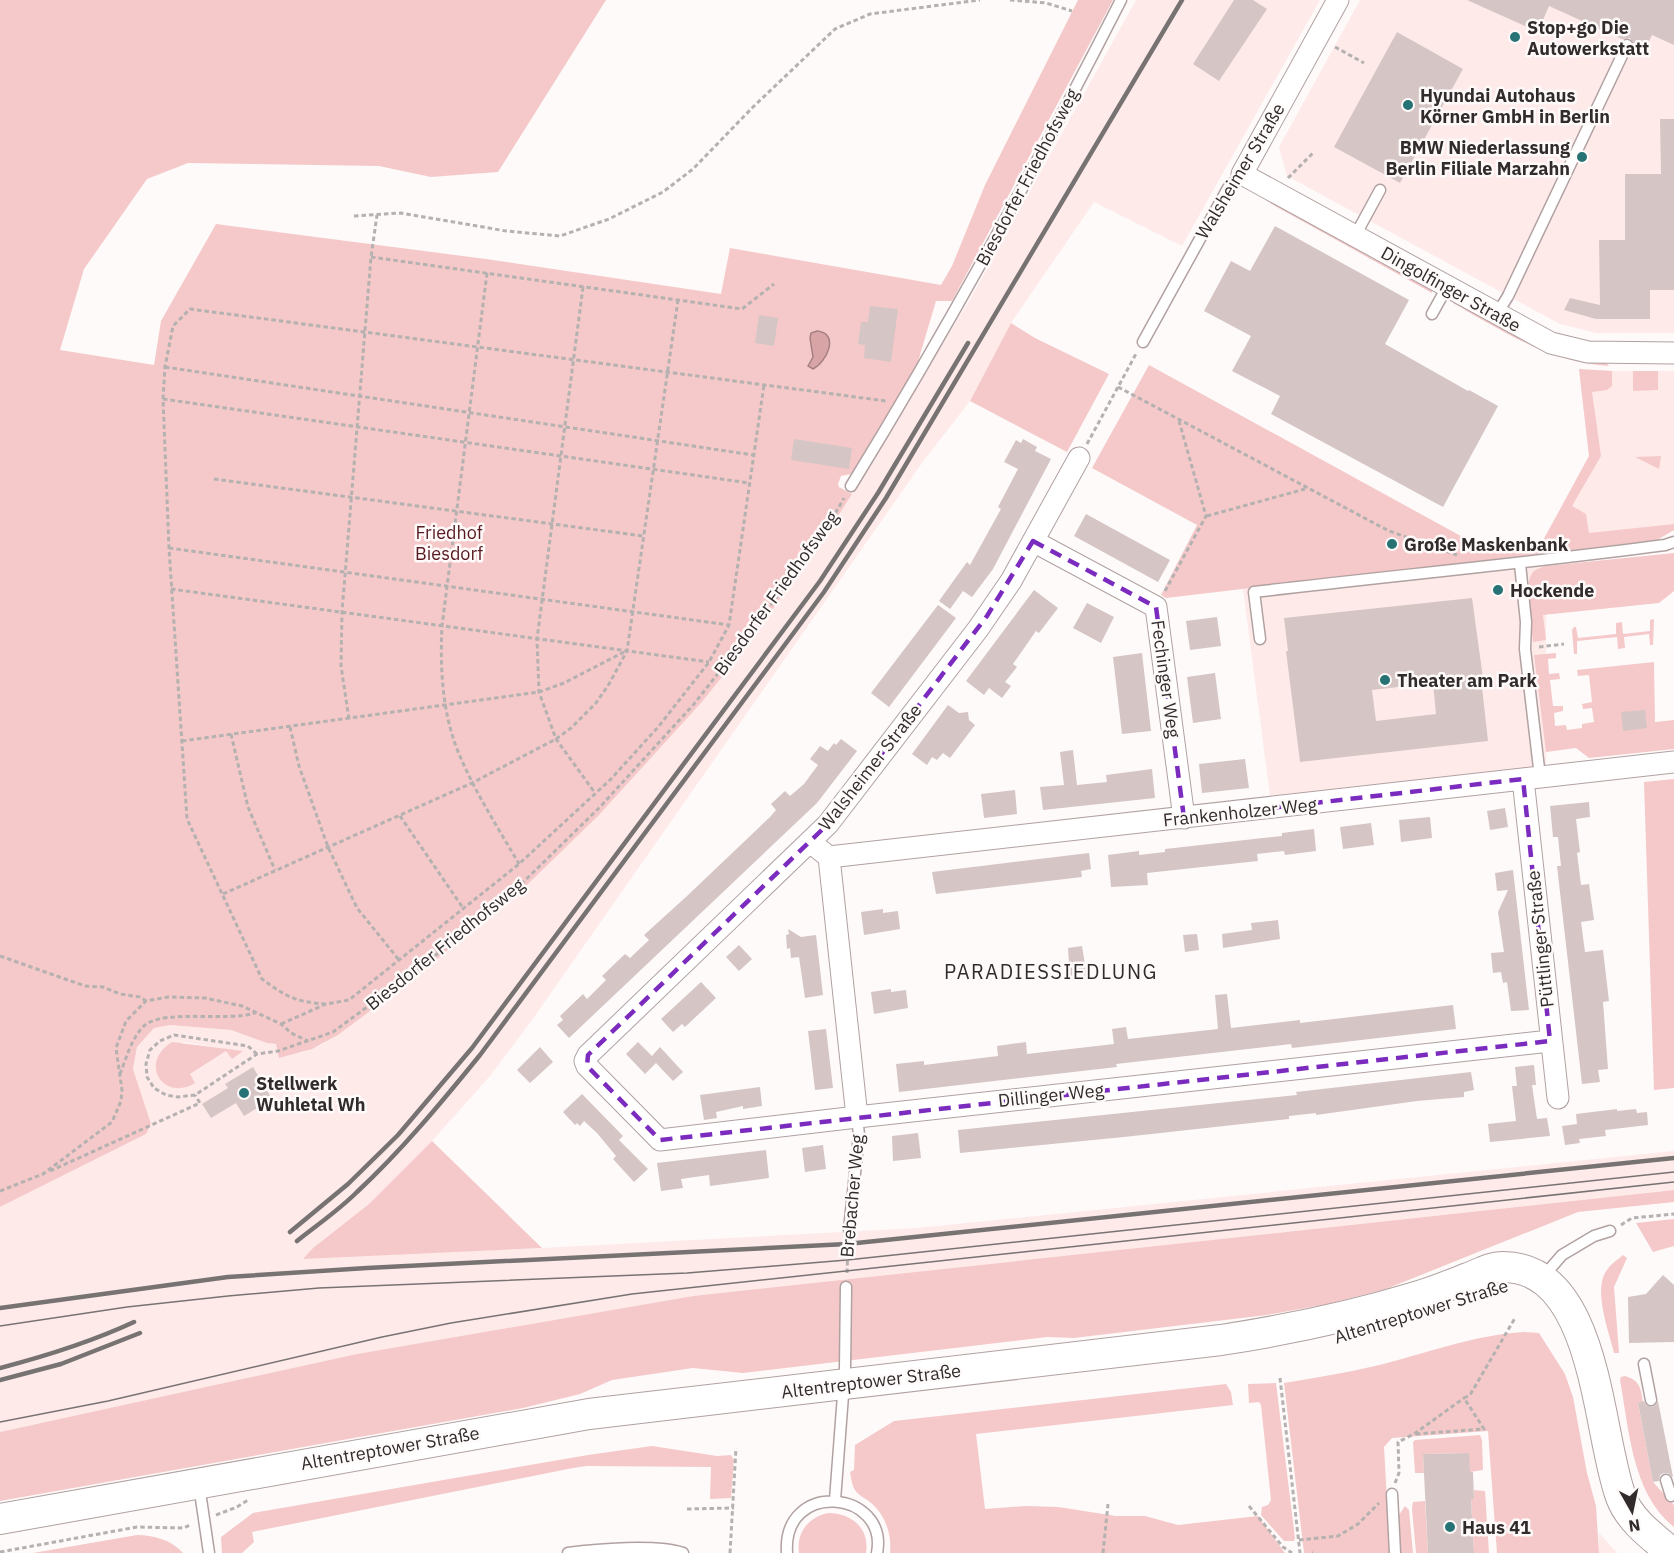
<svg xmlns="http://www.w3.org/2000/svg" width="1674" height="1553" font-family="'IBM Plex Sans',sans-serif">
	<rect width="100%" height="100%" fill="#fefafa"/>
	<path fill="#ffeaea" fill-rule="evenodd" d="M1136,0H1320L1182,246L1094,202L1011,323L970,401L922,463L532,1020L490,1076L432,1141L369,1204L313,1248L304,1258L542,1248L917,1228L1674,1151V1190L693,1296L357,1354L0,1432V1207L146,1134L151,1124L133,1069L137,1047L154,1028L170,1025L231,1030L300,1053L321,1045L338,1035L409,982L488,918L526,886L599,815L701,703L730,667L817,549L969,301ZM183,1042L242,1052L226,1051L190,1074L181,1088L172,1087L164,1084Z
		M1360,0H1674V333H1596L1560,324L1287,176L1279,147Z
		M1579,369L1612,371H1674V530L1657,540L1536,554L1589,456Z
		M1522,556L1546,566V766L1270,796L1243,589Z
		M1599,1533L1617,1553H1599Z"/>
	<path fill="#f5c9c9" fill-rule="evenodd" d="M0,0H606L498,172L431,177L379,166L188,163L147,179L84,269L60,350L154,365L161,321L216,224L486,259L721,294L730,248L941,285L952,266L985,185L1078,0H1113L952,301H936L917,365L851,474L841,476L838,484L839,487L852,494L817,549L730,667L701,703L599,815L526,886L409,982L338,1035L312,1049L279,1058L276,1044L267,1043L231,1030L170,1025L154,1028L137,1047L133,1069L151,1124L146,1134L0,1207ZM810,338L830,340L827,355L808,364L813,357Z
		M1268,197L1432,287V293L1275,206L1266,200Z
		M1457,301L1605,361L1609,366C1549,362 1504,332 1453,303Z
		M1011,323L1035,338L1109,374L1067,452L970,401Z
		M1149,365L1490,552L1540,546L1589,456L1579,369L1612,371V386L1607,390L1592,392L1601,456L1572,506L1586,514L1589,533L1674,524V530L1657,540L1166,598L1161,595L1197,525L1092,468Z
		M1633,371H1658V390L1633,391Z
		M1661,456L1659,469L1635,457Z
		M1674,553V591L1659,603L1543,615L1546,640L1533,642C1532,627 1523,582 1533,572C1536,569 1542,567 1546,566Z
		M1654,619L1653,645H1650L1649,634L1624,637L1625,648L1618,649L1617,637L1577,641V654H1574L1572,630L1574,627H1576L1578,638L1616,634V623L1622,622L1623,634L1650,631V620Z
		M1556,653V658L1548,659L1549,674L1559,673L1560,679L1550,680L1553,706H1563V711L1554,713L1555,726L1566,725L1567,730L1582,728V724L1594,722L1592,708L1583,709L1582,704L1592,702L1589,675L1578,676L1577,670L1654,662L1655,722L1674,720V749L1589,758L1576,748L1546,752L1534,655Z
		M1674,779V1088L1654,1090L1644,782Z
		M172,1042L243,1051L232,1059L226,1051L190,1074L195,1083C165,1102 137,1064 172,1042Z
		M432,1141L542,1248L303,1259L313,1248L369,1204Z
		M1674,1190V1202L1578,1212L1386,1289L1327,1304L1267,1315L1074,1338L1047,1337L743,1373L693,1368L612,1380L580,1394L523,1408L0,1501V1432L357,1354L693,1296Z
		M1674,1219V1246L1653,1252L1636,1223Z
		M1623,1255L1627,1258L1614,1287L1619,1353H1614C1609,1332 1595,1296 1604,1275C1608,1266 1616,1261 1623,1255Z
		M1524,1332L1539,1333L1565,1374L1573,1397L1587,1473L1596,1506L1599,1553H1497L1488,1431L1392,1438L1384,1447L1390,1553H1304L1284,1383C1314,1378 1345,1373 1375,1366C1425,1354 1472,1335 1524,1332Z
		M1625,1376C1639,1380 1641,1387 1643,1402L1638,1403L1653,1482L1674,1505V1527C1632,1494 1629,1429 1620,1380L1621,1377Z
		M1276,1383L1295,1538L1294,1541H1284L1261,1515L1262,1507L1268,1505L1271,1500L1261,1405L1259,1402L1249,1403L1248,1384Z
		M1226,1384L1231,1392L1233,1405L976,1434L985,1509L1026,1506L1058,1507L1116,1516H1145L1178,1525L1258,1516L1285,1553H890C892,1534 885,1514 870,1502C865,1498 858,1495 855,1490C852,1486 851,1477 850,1472L854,1470L855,1445L894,1421Z
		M1480,1435L1482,1440L1483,1470L1470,1472L1468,1453L1423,1454L1424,1473H1415L1413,1442L1415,1440Z
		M652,1446L717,1456L731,1455L734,1460L731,1498L710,1499L711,1467L587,1466L573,1468L252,1532L254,1542L242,1553H222L221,1537L253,1513L588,1455Z
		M1474,1490L1485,1491L1489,1553H1474L1471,1499H1474Z
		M1425,1501L1428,1553H1416L1412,1509L1413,1502Z
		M1405,1506L1409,1510L1413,1553H1399L1397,1518Z
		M828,1513C851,1513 870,1528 866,1553H799C796,1532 809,1517 828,1513Z
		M137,1535C153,1535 172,1540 183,1553H33Z"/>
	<path fill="#d8a4a5" stroke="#a68080" stroke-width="1.5" d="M817,331C840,333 827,362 813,369L808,366L813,357L810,338L811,333Z"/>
	<path fill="#d6c5c5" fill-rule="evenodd" d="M1234,0H1253L1267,9L1219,81L1193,64Z
		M1467,0H1674V45L1652,35L1645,50L1634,45L1630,38L1622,39L1549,6L1538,32Z
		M1397,32L1463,69L1400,183L1334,147Z
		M1660,119H1674V290H1650V319H1596L1564,310L1570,298L1600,305L1599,240H1625V174H1661Z
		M1275,226L1409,300L1385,344L1468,391L1469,390L1498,406L1443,507L1271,414L1280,396L1232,371L1251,336L1204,311L1231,261L1250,271Z
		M870,306L898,309L891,362L864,358L865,345L858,344L861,322H868Z
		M759,315L778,318L774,346L755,343Z
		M794,439L852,448L849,469L791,460Z
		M1023,439L1037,447L1035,451L1051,459L993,569L972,597L963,591L950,609L939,601L967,562L970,565L1001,509L998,507L1018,469L1004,462L1016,440L1021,443Z
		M1086,514L1170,560L1158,582L1074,536Z
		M1034,590L1058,608L1039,633L1036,631L1013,664L1017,667L1005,682L1011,686L1002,698L989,688L984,695L966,681Z
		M1472,598L1483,678H1481L1488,741L1300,762L1286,651H1288L1284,618ZM1433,683L1436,714L1376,721L1372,690Z
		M1087,603L1114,617L1101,643L1073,628Z
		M938,605L956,618L889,707L871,693Z
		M1217,617L1221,646L1190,650L1186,621Z
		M1142,653L1151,731L1122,734L1113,657Z
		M1215,673L1221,719L1193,723L1187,677Z
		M948,705L959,713L968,712L969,720L975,725L950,758L943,753L937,760L932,757L927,765L912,754Z
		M1645,710L1647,728L1623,731L1621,712Z
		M841,739L857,751L817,803L569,1038L557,1025L563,1020L560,1016L583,994L587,999L606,980L602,976L625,954L630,958L649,940L644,935L687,896L770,817L776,810L771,804L785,791L790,796L804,784L818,765L810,759L820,746L828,751L834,743L836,745Z
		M1073,750L1077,785L1107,782L1106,775L1152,769L1155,798L1043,810L1040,787L1064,785L1060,752Z
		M1245,759L1249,788L1202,793L1199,764Z
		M1015,790L1017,814L984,818L981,794Z
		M1589,802L1590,817L1576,819L1580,852L1577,853L1581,885L1589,884L1594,920L1581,922L1585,952L1603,950L1609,1001L1603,1002L1608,1069L1598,1070L1600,1082L1582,1084L1557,866H1561L1558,837H1553L1550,806Z
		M1505,808L1508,827L1490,830L1487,811Z
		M1430,817L1432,838L1401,842L1399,820Z
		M1371,823L1374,845L1343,849L1340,827Z
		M1314,829L1316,851L1285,855L1284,851L1257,854L1258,861L1147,873L1148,885L1111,887L1108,855L1139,851V855L1165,852V849L1282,836V833Z
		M1089,853L1091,869L1081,871L1082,877L936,894L932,872Z
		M1513,870L1529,1010L1511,1011L1507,982L1503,983L1501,972L1493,973L1491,953L1504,952L1498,912L1508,890L1497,891L1495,873Z
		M883,909V913L898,911L900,929L864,935L861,912Z
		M1278,920L1280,939L1223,948L1222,934L1252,930L1251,923Z
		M788,929L801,937L816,935L823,995L805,998L799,957L791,958L790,948L787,949L786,935L789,934Z
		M1197,934L1199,950L1185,952L1183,935Z
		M739,945L752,959L739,971L726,957Z
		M1082,946L1087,977L1070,979L1068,948Z
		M701,982L716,998L685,1027L682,1024L673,1032L661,1019Z
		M891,989V992L906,990L908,1008L874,1014L871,992Z
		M1227,994L1231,1028L1300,1020V1023L1453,1005L1456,1029L1292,1048L1291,1044L1116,1064L1117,1067L899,1092L896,1064L924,1061V1065L998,1056L997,1046L1026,1042L1027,1054L1114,1044L1112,1029L1126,1027L1128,1039L1218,1029L1215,995Z
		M826,1029L833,1088L815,1090L808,1031Z
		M638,1042L652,1056L660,1047L683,1072L673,1081L656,1063L645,1074L626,1054Z
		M540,1047L553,1062L530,1083L517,1070Z
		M1534,1065L1536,1085H1532L1537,1119L1547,1118L1550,1136L1490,1142L1488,1124L1516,1121L1512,1086H1517L1515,1067Z
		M253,1067L272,1099L244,1116L236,1103L211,1118L202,1104L228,1088L225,1084Z
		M1471,1072L1474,1090L1464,1092V1097L1417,1101L1316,1115V1113L1289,1116V1119L1124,1137L960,1153L958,1130L1297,1095L1296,1092Z
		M760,1087L762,1106L743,1109V1106L716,1112L717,1118L704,1120L700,1095Z
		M582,1094L623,1136L619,1140L648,1169L634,1182L613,1159L616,1156L597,1133L584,1121L580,1126L577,1123L575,1125L563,1112Z
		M1617,1109V1111L1636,1109L1637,1113L1647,1112L1648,1125L1605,1130L1606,1136L1579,1139L1580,1143L1565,1145L1562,1126L1577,1124L1576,1114Z
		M918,1133L921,1158L893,1161L892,1136Z
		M823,1145L826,1169L805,1172L802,1148Z
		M766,1150L769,1178L710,1186L709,1175L681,1179L683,1188L661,1191L657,1163Z
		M1663,1275L1674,1285V1342L1629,1343L1628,1297L1646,1294Z
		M1644,1401L1646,1405L1652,1407L1656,1405L1658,1401L1673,1477L1668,1473H1664L1660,1475L1659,1481L1653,1482L1638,1403Z
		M1469,1453L1470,1472H1473L1474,1499H1471L1474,1553H1428L1423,1454Z"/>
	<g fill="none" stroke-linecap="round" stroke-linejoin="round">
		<g stroke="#b1a1a1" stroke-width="13">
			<path id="lane" d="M1355,236L1380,190
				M1432,314L1447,287
				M1497,314L1508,296L1627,45
				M1143,342L1228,188L1242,174
				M851,486C948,328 1037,165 1121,0
				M1520,564L1526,622L1525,649L1540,777
				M1260,639L1254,592C1391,576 1528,563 1665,545L1674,542
				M849,1230L859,1135L857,1117
				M1543,1277L1562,1255L1594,1236L1610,1231
				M1644,1364L1651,1400
				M1666,1480L1671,1496
				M199,1485L209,1553
				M1392,1494L1395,1553
				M835,1500L845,1369L846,1287
				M568,1553C596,1549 657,1544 683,1553
				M787,1553C782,1479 889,1490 877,1553"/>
		</g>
		<g stroke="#b1a1a1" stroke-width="23">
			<path id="street" d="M1338,0L1242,174L1551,343L1588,352L1674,353
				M1079,458L1011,581L978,629L828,824L588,1055L585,1061L587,1066L660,1140L857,1117L1550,1041
				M1033,541L1156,607L1184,818
				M1523,779L1558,1098
				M810,842L829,857L1674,762
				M829,857L857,1117"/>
		</g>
		<g stroke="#b1a1a1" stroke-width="32">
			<path id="secondary" d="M0,1519L589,1414L1221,1340C1286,1330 1349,1317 1412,1298C1431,1293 1450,1285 1468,1278C1479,1274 1490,1267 1502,1267C1598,1266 1597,1434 1621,1497C1630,1521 1653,1537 1672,1553"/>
		</g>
		<path stroke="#b5b1b1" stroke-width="3" stroke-dasharray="4.5 3" stroke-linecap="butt" d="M1010,0L1046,3L1072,11
			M1335,47L1364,63
			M1288,178L1314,152
			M354,216L401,213L506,231L560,236L609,219L663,192L693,169L753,107L835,29L870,14L980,0
			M371,257L742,309L774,284
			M487,273L442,626C440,667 442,710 457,749C473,789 497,826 519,864
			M583,287L537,639L539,692L556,739L595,793
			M165,367L753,455
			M1118,387L1389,531L1457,555
			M163,399L749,483
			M1087,444L1137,352
			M214,479L643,536
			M1207,516L1305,489
			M169,548L729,625
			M171,589L709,662
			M1165,591L1206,516L1179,421
			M1539,647L1564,644
			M349,719L341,666L342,612L371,257L377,215
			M290,727L299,766L328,847L357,908L399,960
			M231,734L248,807L275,870
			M182,741L539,692L564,683L626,651
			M400,816L463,908
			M223,894L472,783L556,739L571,728L596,703L609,684L627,651L678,300
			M0,956L85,986L103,987L120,994L140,997L146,1001
			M326,1004C295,1002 287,997 262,979L187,819L169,548L163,399L165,367L173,326L190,309L886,401
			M281,1024L326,1004L349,1000L519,864L611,779L659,726L709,662L729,625L764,385
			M257,1054L248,1046L174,1035L160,1041L150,1050L146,1064L147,1077L154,1088L166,1095L178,1097L195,1095L257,1054L278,1051L333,1032L412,974L507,898L600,807L694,704L756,625L824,533L844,498
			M120,1074C126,1059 132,1036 145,1025C166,1009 227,1022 255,1013
			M50,1171L200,1103L195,1095
			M0,1191L43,1174L112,1122L121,1101L122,1090L116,1048L126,1021L146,1001L168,997L205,998L242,1006L281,1024L291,1033L308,1041
			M1621,1225L1632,1218L1674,1214
			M847,1273L848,1244
			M1280,1378L1300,1553
			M1416,1434L1484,1429L1464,1398L1470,1395L1515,1318
			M1395,1483L1399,1473L1398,1442L1414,1434L1464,1398
			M1249,1506L1283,1547L1292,1553
			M687,1509L734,1508
			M216,1515L237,1507L248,1500
			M1299,1540L1338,1536L1358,1524L1379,1503
			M0,1552L137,1527L184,1528L190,1525
			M730,1553L736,1448
			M1103,1553L1108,1504
			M1312,1553H1313"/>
		<use href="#lane" stroke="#fff" stroke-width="10"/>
		<use href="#street" stroke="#fff" stroke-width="21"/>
		<use href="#secondary" stroke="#fff" stroke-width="30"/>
		<path stroke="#787373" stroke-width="1.5" d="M0,1326L127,1307L228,1296L319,1288L687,1273L847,1260L1674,1172
			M0,1422L108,1401L382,1337L451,1323L632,1294L1674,1182"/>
		<path stroke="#787373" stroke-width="4.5" d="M290,1232L348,1184L398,1135L472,1048L820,581L878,493L968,343
			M297,1241C317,1225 339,1210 357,1192C402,1150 441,1103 480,1055L824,592L886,498L1182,0
			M0,1308L228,1277L367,1268L847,1244L1674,1158
			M0,1368C46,1356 91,1342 134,1322
			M0,1380L61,1364L140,1333"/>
	</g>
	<path fill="none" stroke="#7b2cbf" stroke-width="4.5" stroke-dasharray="12 8" stroke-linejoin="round" d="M1033,541L1156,607L1184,818L1523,779L1550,1041L660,1140L587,1066L588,1055L828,824L987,616Z"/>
	<g fill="#277274" stroke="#fefafa" stroke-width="2">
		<circle cx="1515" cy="37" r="6"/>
		<circle cx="1408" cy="105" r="6"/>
		<circle cx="1582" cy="157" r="6"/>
		<circle cx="1392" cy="544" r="6"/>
		<circle cx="1498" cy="590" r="6"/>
		<circle cx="1385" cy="680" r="6"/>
		<circle cx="244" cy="1093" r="6"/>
		<circle cx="1450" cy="1527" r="6"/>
	</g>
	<g text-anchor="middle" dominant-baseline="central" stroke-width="5" stroke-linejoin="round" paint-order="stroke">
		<g font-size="18" font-weight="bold" fill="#312b2b" stroke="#fefafa" text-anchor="start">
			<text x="1527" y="27">Stop+go Die<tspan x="1527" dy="21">Autowerkstatt</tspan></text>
			<text x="1420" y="95">Hyundai Autohaus<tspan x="1420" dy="21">Körner GmbH in Berlin</tspan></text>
			<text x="1570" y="147" text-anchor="end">BMW Niederlassung<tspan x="1570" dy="21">Berlin Filiale Marzahn</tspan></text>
			<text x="1404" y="544">Große Maskenbank</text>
			<text x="1510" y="590">Hockende</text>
			<text x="1397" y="680">Theater am Park</text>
			<text x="256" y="1083">Stellwerk<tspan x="256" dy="21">Wuhletal Wh</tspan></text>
			<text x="1462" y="1527">Haus 41</text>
		</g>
		<g font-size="18" fill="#312b2b" stroke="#fefafa">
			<text transform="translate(1240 171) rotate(-59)">Walsheimer Straße</text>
			<text transform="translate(1027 177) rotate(-62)">Biesdorfer Friedhofsweg</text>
			<text transform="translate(1451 289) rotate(29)">Dingolfinger Straße</text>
			<text transform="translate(776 593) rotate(-54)">Biesdorfer Friedhofsweg</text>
			<text transform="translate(1166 679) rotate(82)">Fechinger Weg</text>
			<text transform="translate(870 767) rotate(-52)">Walsheimer Straße</text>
			<text transform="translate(1240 812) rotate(-6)">Frankenholzer Weg</text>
			<text transform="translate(1540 939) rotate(-96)">Püttlinger Straße</text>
			<text transform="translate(445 944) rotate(-39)">Biesdorfer Friedhofsweg</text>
			<text transform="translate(1051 1095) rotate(-6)">Dillinger Weg</text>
			<text transform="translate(852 1196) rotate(-85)">Brebacher Weg</text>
			<text transform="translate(1421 1311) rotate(-17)">Altentreptower Straße</text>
			<text transform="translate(871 1381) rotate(-7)">Altentreptower Straße</text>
			<text transform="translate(390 1448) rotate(-10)">Altentreptower Straße</text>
		</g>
		<g font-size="18" fill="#581a21" stroke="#fefafa">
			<text x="449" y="532">Friedhof<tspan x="449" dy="21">Biesdorf</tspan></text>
		</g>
		<g font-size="20" letter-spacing="1.5" fill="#312b2b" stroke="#fefafa">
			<text x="1051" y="971">PARADIESSIEDLUNG</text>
		</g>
	</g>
	<g transform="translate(1632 1511) rotate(171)" stroke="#fefafa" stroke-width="4.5" paint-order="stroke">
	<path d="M0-4.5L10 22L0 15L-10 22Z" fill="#312b2b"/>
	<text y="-9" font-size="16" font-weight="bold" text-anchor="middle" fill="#312b2b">N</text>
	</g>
</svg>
